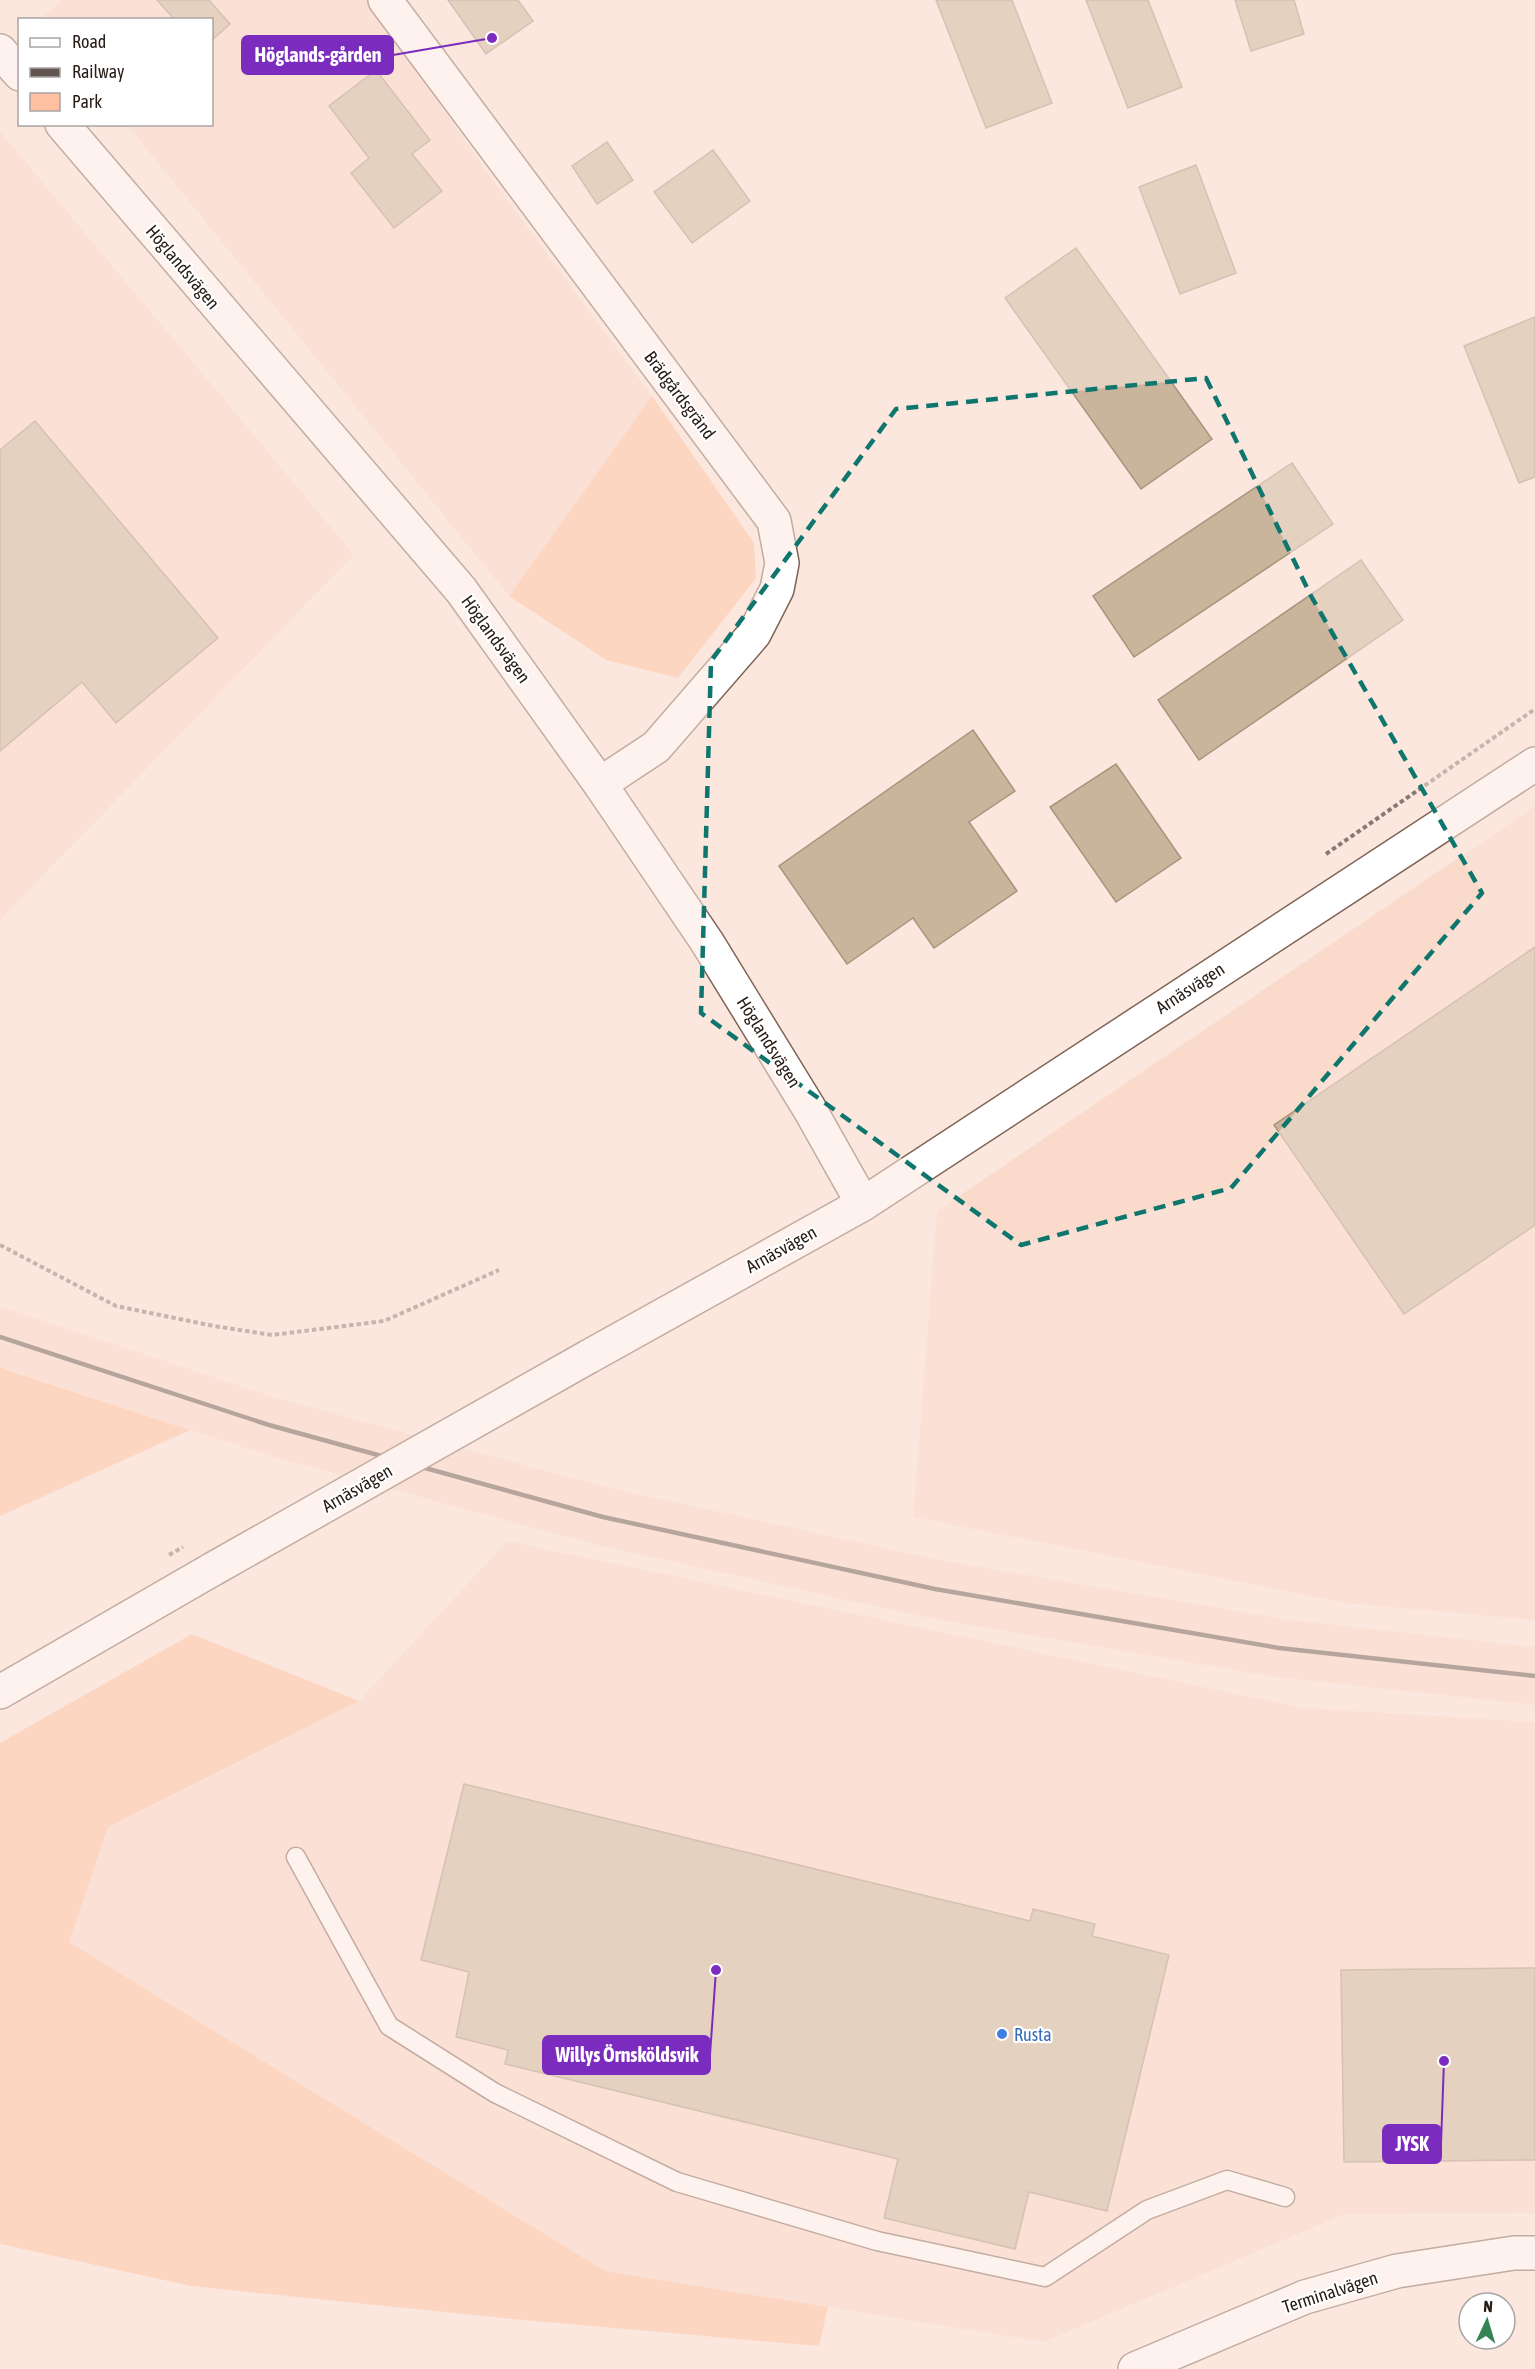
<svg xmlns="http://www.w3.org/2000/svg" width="1535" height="2369" font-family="'Asap Condensed',sans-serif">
	<rect width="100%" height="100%" fill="#fbe7de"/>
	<path fill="#fadaca" d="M63,0H369L486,171L652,396L509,596L127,125L212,124V20H43L41,18Z
		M0,131L354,555L0,920Z
		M1535,806V1620L1345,1603L913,1517L937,1211Z
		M0,1306L277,1398L610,1488L940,1560L1283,1619L1535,1647V1705L1275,1677L929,1618L596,1545L260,1453L0,1367Z
		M507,1541L1304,1708L1535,1722V2213L1345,2214L1044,2342L605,2271L69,1942L108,1827L359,1701Z"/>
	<path fill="#fec0a0" d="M652,396L754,543L756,578L678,678L606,660L509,596Z
		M0,1367L19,1374L190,1430L0,1516Z
		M192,1634L359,1701L108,1827L69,1942L605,2271L828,2307L819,2346L512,2319L191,2286L0,2244V1743Z"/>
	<path fill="#cab59c" stroke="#a8947c" stroke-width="1.5" d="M157,0H209L230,24L212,40V20H175Z
		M448,0H518L533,21L486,54Z
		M936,0H1012L1052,103L986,128Z
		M1086,0H1148L1182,87L1128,108Z
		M1235,0H1294L1304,34L1251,51Z
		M376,70L430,140L412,154L442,191L394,228L351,173L369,158L329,106Z
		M607,142L633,180L597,204L572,166Z
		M713,150L750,201L692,243L654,192Z
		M1196,165L1236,273L1180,294L1139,187Z
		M1076,248L1212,439L1141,489L1005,298Z
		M1535,317V477L1519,483L1464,346Z
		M35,421L218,638L116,723L82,682L0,751V450Z
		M1292,463L1333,524L1134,657L1093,596Z
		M1361,560L1403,620L1199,760L1158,700Z
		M973,730L1015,791L969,822L1017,891L934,948L913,918L847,964L779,866Z
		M1116,764L1181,858L1116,902L1050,807Z
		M1535,947V1225L1404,1314L1274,1125Z
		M464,1784L1030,1921L1033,1909L1095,1924L1092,1936L1169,1955L1107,2211L1029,2192L1015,2249L884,2218L898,2159L505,2064L508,2050L456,2037L469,1972L421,1960Z
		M1535,1968V2160L1344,2162L1341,1970Z"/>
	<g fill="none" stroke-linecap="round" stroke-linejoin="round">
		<g stroke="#806456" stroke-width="21">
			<path id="service" d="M296,1857L389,2026L495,2093L677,2182L877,2241L1045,2277L1147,2210L1227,2180L1285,2197"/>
		</g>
		<g stroke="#806456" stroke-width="36">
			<path id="minor" d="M385,0L774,521L782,563L777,589L754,634L656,747L600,784
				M1135,2369L1305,2297L1397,2271L1514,2253H1535"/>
		</g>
		<g stroke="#806456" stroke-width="36">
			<path id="tertiary" d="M0,51L20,74
				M62,124L461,590L600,784L707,942L809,1108L863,1204
				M588,1357L863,1204L1535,764
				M0,1692L213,1569"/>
		</g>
		<path stroke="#887971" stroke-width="4" stroke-dasharray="4.5 3" stroke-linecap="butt" d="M1326,854L1535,709
			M0,1245L116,1306L214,1326L272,1335L384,1321L499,1270"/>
		<use href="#service" stroke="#fff" stroke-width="18"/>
		<use href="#minor" stroke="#fff" stroke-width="33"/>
		<use href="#tertiary" stroke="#fff" stroke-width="33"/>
		<path stroke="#62544e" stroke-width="4.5" d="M0,1337L269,1425L603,1517L935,1589L1279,1648L1535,1676"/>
		<g stroke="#806456" stroke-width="36" stroke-linecap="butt">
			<path id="tertiary-bridge" d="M213,1569L588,1357"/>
		</g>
		<path stroke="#887971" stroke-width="4" stroke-dasharray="4.5 3" stroke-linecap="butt" d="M169,1555L183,1547"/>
		<use href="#tertiary-bridge" stroke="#fff" stroke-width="33"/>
	</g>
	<path d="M0 0H1535V2369H0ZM1206,378L1311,596L1482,893L1231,1188L1021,1245L701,1013L711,661L896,409Z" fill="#fbe7de" fill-opacity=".55" fill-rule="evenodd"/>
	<path fill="none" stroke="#0f766e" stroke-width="4.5" stroke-dasharray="12 8" stroke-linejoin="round" d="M1206,378L1311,596L1482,893L1231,1188L1021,1245L701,1013L711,661L896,409Z"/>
	<circle fill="#3f7fe0" stroke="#fff" stroke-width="2" cx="1002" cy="2034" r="6"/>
	<g text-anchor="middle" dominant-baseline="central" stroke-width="4.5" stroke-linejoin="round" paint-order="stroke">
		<g font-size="18" fill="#271c16" stroke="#fff">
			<text transform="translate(183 267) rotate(50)">Höglandsvägen</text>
			<text transform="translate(680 395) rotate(53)">Brädgårdsgränd</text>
			<text transform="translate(496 639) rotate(54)">Höglandsvägen</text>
			<text transform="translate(1190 988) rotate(-33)">Arnäsvägen</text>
			<text transform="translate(769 1042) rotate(58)">Höglandsvägen</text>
			<text transform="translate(781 1249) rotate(-29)">Arnäsvägen</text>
			<text transform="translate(357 1488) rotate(-30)">Arnäsvägen</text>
			<text transform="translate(1330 2292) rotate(-18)">Terminalvägen</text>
		</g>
		<g font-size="18" fill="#366cbe" stroke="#fff" text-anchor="start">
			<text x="1014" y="2034">Rusta</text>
		</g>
	</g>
	<path fill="none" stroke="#7b2cbf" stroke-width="2" d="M492 38L393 55M716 1970L710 2055M1444 2061L1441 2144"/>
	<g fill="#7b2cbf" stroke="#fff" stroke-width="2">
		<circle cx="492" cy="38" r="6"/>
		<circle cx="716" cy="1970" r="6"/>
		<circle cx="1444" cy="2061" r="6"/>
	</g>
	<g fill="#7b2cbf" stroke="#7b2cbf" stroke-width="2">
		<rect x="242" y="36" width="151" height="38" rx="6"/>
		<rect x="543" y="2036" width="167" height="38" rx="6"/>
		<rect x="1383" y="2125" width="58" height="38" rx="6"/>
	</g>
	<g font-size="20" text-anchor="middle" font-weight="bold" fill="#fff">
		<text x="318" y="62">Höglands-gården</text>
		<text x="627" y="2062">Willys Örnsköldsvik</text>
		<text x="1412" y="2151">JYSK</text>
	</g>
	<rect x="18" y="18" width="195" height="108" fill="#ffffff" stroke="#a9a4a2" stroke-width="1.5"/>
	<rect x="30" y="38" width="30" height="9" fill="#ffffff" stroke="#a9a4a2" stroke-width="1.5"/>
	<text x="72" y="48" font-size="18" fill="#271c16">Road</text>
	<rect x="30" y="68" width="30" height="9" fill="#62544e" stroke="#a9a4a2" stroke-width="1.5"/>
	<text x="72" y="78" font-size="18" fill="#271c16">Railway</text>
	<rect x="30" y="93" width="30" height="18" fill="#fec0a0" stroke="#a9a4a2" stroke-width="1.5"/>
	<text x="72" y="108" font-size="18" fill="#271c16">Park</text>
	<g transform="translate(1487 2321) rotate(4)"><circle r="28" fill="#ffffff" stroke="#a9a4a2" stroke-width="1.5"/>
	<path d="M0-4.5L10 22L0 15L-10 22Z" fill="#348454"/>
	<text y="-9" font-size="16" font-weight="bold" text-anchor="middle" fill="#271c16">N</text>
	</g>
</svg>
